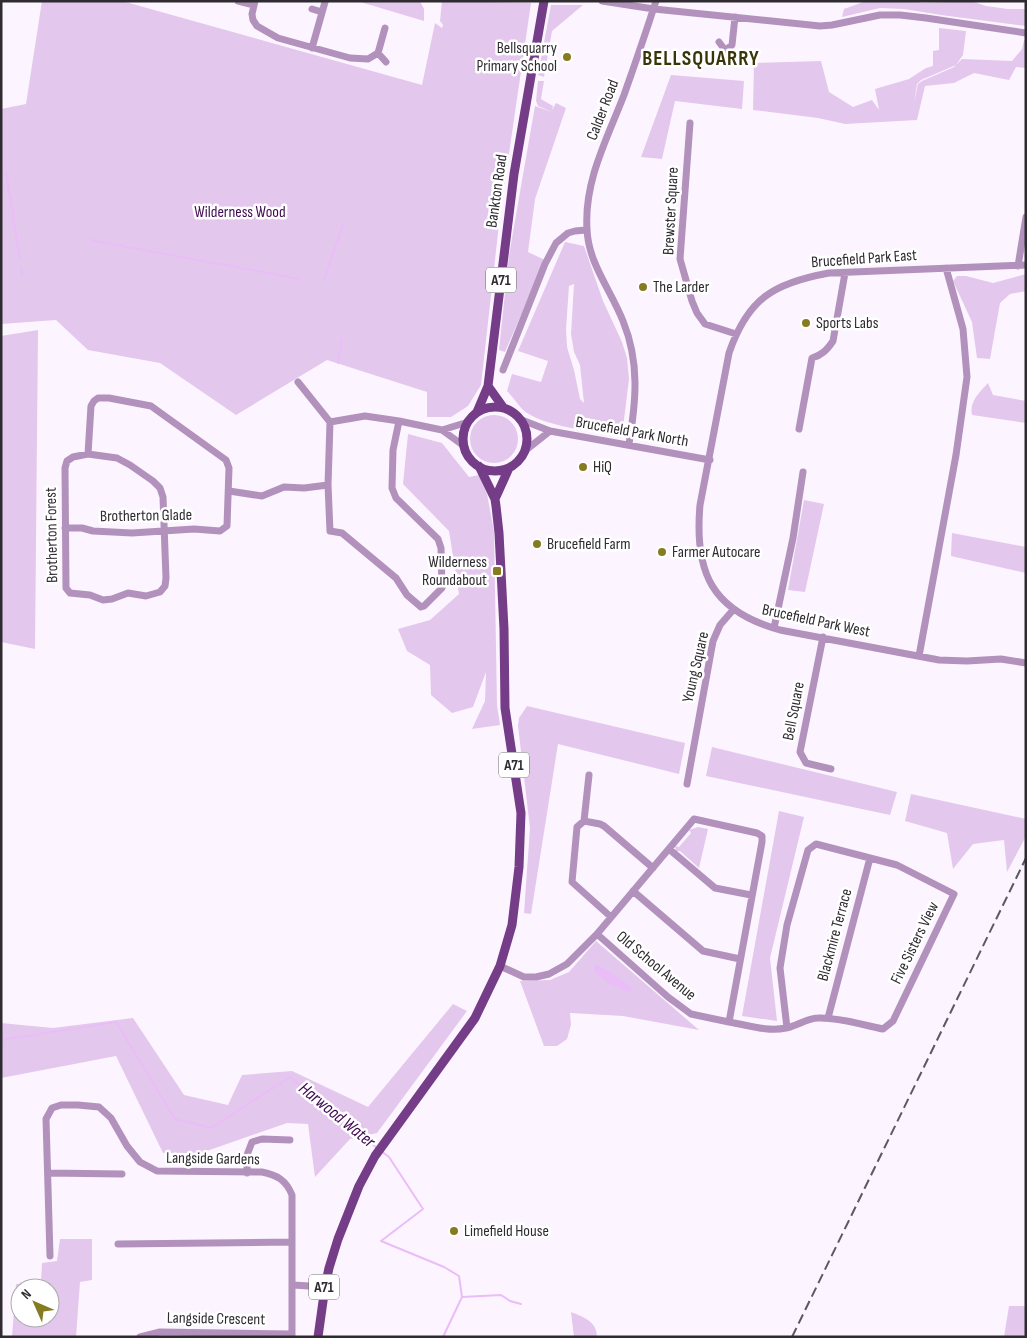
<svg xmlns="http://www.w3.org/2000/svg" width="1027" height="1338" font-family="'Sofia Sans Condensed',sans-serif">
	<rect width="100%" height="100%" fill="#fcf5ff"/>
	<path fill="#e3c7ed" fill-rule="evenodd" d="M42,1H122L422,85L435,23L442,28L443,25L440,21L442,1L531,3L500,215L481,385L468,406L451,417H427V392L327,360L236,415L160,363L88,350L56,320L1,324V109L26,104Z
		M357,1H420L424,9V21Z
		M866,1H916L921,3L971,1L986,6L1008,9H1026V26L941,15L904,9L880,8L842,17L844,9Z
		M551,5H583L552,31L544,77L538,75Z
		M939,28L966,31L963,55L956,65L921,80L917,84L914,103L918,84L922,81L954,67L962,59L1012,61L1022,49L1024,40H1026V68L1016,67L1009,80L974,73L954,83L925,86L917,120L845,124L818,118L753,110L754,63L821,61L829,92L853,107L872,100L879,110L875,89L909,79L926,68L933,66V51L939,50Z
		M671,75L744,81L742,109L675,101L662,159L641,157Z
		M538,81H544L541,99L553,106L552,110L556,103L566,108L535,199L528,252L545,260L505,352L499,350L509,255L535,106L552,112L538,106L536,101Z
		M565,242L584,246L603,301L622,342L627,358L629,379L623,428L616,435C589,430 542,427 522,409C517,403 512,396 507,391L512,374L541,382L548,361L518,351ZM574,284L571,334L574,352L580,365L584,403L580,399L574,370L567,347L566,329L569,286Z
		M1026,274V291L1010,294L1000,303L990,359L977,358L972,322L953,281L957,276H966L993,283Z
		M38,330L35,649L1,642V336Z
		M988,383L993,395L1026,401V423L972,415C969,401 980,392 988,383Z
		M470 439a24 24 0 1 1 48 0a24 24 0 1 1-48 0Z
		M408,434L442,443L469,477L479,475L487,494L494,531L497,705L500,725L472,729L485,701L486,672L473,707L452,713L431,695L430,665L407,651L398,629L430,620L459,594L449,531L403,484Z
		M804,500L824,504L805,592L788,590Z
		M952,533L1026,547V573L951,556Z
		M527,706L685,743L679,774L558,744L531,914L524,913L530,828L518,726L519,718Z
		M712,747L897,792L890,815L706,776Z
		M911,794L1026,819V836L1007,872L1004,840L973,844L953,869L947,833L905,821Z
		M779,811L804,817L770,958L777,1021L742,1016Z
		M698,827L708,829L699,868L680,851H676L675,846L679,847L691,833L689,830Z
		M596,941L699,1030L623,1016L570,1013L571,1025L567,1039L557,1046H544L520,981L550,980L569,972Z
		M453,1004L467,1011L377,1133L350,1139L315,1177L308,1124L287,1123L201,1153H163L116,1056L1,1078V1023L53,1028L133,1018L184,1095L228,1105L242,1075L292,1071L368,1107Z
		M60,1239H92V1280L80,1282L76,1337H12L16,1284L41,1283L42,1263L57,1261ZM20,1288H50V1318H20Z
		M1009,1306H1026V1337H1004Z
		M571,1312C583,1317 597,1321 597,1337H574Z"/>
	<path fill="#eabdf9" d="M595,964L612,973L632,988L631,993L609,984L594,971Z"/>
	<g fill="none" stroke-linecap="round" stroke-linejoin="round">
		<path stroke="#eabdf9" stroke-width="2" d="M6,172L20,259
			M91,240C160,254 230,265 299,279
			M21,268L22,275
			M324,280L343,225
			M338,363L342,339
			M1,1040L116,1022L175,1119L211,1128L290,1077L377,1148
			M381,1151L389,1157L423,1209L381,1241L444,1267L459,1276L462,1297L443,1337
			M462,1297L501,1295L510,1301L521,1304"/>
		<path stroke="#b292bc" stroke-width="7" d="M238,1L254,5
			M255,1L252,14L253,20L257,26L278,38L350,58L368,59L378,53L385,28
			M602,1L654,9L820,26L832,25L880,15H900L926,18L1026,33
			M312,9L322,12
			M719,42L725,50
			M312,48L325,2
			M378,53L386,62
			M717,57L732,45L735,17
			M690,123L680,259L692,301L697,313L705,324L736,334
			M1026,265L829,273C774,283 748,298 729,353L700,505C694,573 712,611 780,630L939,660L967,661L1001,659L1026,663
			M1018,266L1026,217
			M503,370L545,264L556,243L568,233L575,231L586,230
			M298,382L330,422
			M522,420L550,431L710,460
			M399,421L393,450L392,488L396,498L438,539L441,548L442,588L424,606L421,607L407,595L396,578L342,533L330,531L328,485L330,422L365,416L399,421L442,430L464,446
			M799,429L812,358C822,355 827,350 833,341L845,273
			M442,430L468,422
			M629,444C636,401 640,363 623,321C611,290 588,263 587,229C584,181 607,139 624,95C635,64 646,32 656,1
			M526,450L550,431
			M88,454L117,458L130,465L153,481L160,488L163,497L166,578L165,586L160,592L146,596L128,593L112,599L103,600L90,595L70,593L66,588L65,468L67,461L73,457Z
			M229,491L262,496L284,487L304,488L328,485
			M65,528H82L93,531L132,533L194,529L220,531L227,526L229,468L226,460L151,406L109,398H98L94,401L91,406L88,454
			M774,628L793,538L803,472
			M823,637L800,752L806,763L831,769
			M919,656L956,455L967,377L963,329L946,268
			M687,784L713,641L720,625L733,610
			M584,821L589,775
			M669,849L715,888L751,895
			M633,891L703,951L740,959
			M611,917L572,882L577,827L584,821L600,824L604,826L653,868
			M500,966L524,977H536L549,974L567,964L597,934L694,819L757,833L762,836V842L729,1022L691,1014L668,997L597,934
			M828,1018L870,858
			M729,1022C748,1025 767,1032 786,1028C797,1026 807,1018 818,1018C838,1017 863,1025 883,1029L893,1021L954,894L897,865L816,844L808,850L787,925L780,968L787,1028
			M48,1173L122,1174
			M247,1173V1155L252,1142L262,1139L290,1140
			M118,1244L292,1242
			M50,1256L46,1119L52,1108L61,1105H78L99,1107L111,1118L127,1146L140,1162L157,1171L262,1172C277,1175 286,1180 292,1195V1337
			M293,1285L325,1287
			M140,1337L160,1332L292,1334"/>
		<path stroke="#753c87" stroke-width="9" d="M488,386L503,407
			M463 439a32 32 0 1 1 64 0a32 32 0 1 1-64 0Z
			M477,412L488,386L514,174L544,1
			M495,499L509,468
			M318,1337L325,1287L329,1268L338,1239L359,1186L375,1156L475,1018L500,966L512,925L519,867L521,813L505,708L504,629L499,533L496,506L495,499L479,466"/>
		<path stroke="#5e5960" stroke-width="2" stroke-dasharray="10 5" stroke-linecap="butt" d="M792,1337L1026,858"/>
	</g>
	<g fill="#857b21" stroke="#fff" stroke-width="2">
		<circle cx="567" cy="57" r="5"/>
		<circle cx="643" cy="287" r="5"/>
		<circle cx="806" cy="323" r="5"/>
		<circle cx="583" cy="467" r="5"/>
		<circle cx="537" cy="544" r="5"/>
		<circle cx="662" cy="552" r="5"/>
		<rect x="492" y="566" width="10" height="10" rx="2.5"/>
		<circle cx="454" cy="1231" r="5"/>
	</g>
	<g text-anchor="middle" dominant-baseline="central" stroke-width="5" stroke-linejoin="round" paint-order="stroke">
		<g fill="#fff" stroke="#6d6b6f" stroke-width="1">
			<rect x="486" y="267.5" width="30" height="25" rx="4"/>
			<rect x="499" y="752.5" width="30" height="25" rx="4"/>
			<rect x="309" y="1274.5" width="30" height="25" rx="4"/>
		</g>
		<g font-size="15" font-weight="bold" fill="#2f2b31">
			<text x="501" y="280">A71</text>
			<text x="514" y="765">A71</text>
			<text x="324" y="1287">A71</text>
		</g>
		<g font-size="16" fill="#2f2b31" stroke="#fff" text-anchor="start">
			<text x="557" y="48" text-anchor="end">Bellsquarry<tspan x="557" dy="18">Primary School</tspan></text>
			<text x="653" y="287">The Larder</text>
			<text x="816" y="323">Sports Labs</text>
			<text x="593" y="467">HiQ</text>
			<text x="547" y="544">Brucefield Farm</text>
			<text x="672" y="552">Farmer Autocare</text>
			<text x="487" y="562" text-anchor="end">Wilderness<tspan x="487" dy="18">Roundabout</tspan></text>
			<text x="464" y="1231">Limefield House</text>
		</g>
		<g font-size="16" fill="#2f2b31" stroke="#fff">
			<text transform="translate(603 110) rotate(-69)">Calder Road</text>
			<text transform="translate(497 191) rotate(-82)">Bankton Road</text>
			<text transform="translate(671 211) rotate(-87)">Brewster Square</text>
			<text transform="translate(864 259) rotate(-4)">Brucefield Park East</text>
			<text transform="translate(632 432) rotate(10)">Brucefield Park North</text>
			<text transform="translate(146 516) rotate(-1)">Brotherton Glade</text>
			<text transform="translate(52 535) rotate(-91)">Brotherton Forest</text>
			<text transform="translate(816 621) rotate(12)">Brucefield Park West</text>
			<text transform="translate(696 667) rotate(-77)">Young Square</text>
			<text transform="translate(794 711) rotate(-79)">Bell Square</text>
			<text transform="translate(835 935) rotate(-75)">Blackmire Terrace</text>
			<text transform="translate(915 943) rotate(-64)">Five Sisters View</text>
			<text transform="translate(656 966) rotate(40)">Old School Avenue</text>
			<text transform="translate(213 1159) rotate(1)">Langside Gardens</text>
			<text transform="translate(216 1319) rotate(1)">Langside Crescent</text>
		</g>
		<g font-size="16" fill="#420a52" stroke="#fff">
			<text x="240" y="212">Wilderness Wood</text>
		</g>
		<g font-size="18" font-style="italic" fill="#400850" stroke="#fff">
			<text transform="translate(337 1115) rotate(39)">Harwood Water</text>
		</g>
		<g font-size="21" font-weight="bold" letter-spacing="1" fill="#393509" stroke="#fff">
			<text x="701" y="58">BELLSQUARRY</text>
		</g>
	</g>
	<rect width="1027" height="1338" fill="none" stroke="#2f2b31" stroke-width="5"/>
	<g transform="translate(35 1303) rotate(315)"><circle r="24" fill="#ffffff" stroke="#acaaad"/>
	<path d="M0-4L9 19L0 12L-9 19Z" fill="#857b21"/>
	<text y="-8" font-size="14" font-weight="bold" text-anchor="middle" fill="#2f2b31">N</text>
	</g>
</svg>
